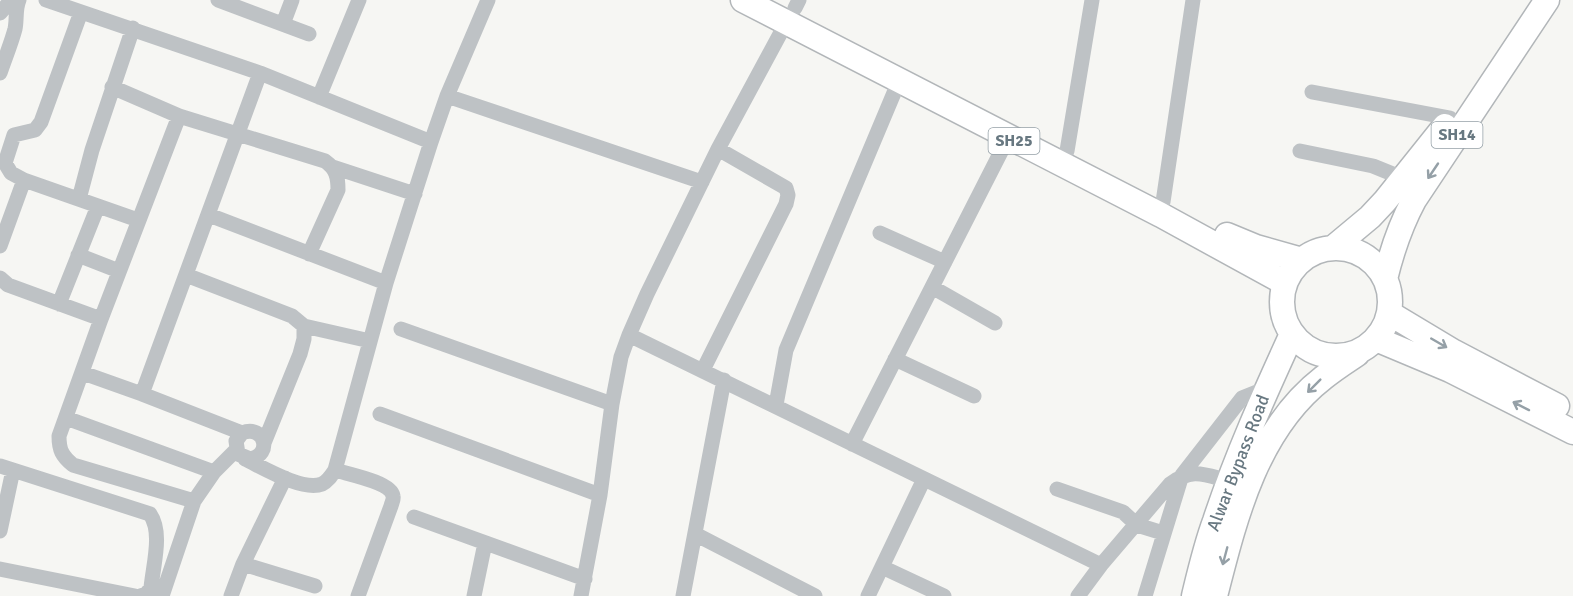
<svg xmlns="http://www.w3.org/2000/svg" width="1573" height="596" font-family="Signika,sans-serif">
	<rect width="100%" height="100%" fill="#f6f6f3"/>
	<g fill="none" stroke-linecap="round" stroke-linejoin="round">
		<g stroke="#b2b6b9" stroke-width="27">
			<path id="primary" d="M743,0L1161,215L1285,283
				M1227,235L1256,247L1302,260
				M1334,247L1370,217L1385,201L1445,126
				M1282 302a54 54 0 1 1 108 0a54 54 0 1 1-108 0Z
				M1385,279C1392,250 1400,226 1414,200L1547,0
				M1389,313L1454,352L1557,406
				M1376,339L1450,370L1573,432
				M1194,596C1200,571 1206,545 1215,521C1236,457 1264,395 1292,334
				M1215,596C1235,518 1256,430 1323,378C1334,369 1345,362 1357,354"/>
		</g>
		<path stroke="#bec2c5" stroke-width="15" d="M46,0L260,73L431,142
			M218,0L309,34
			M795,8L799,0
			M81,12L41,122L35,130L14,135L5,163L11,173L24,180L138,220
			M0,13L7,5L16,6
			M283,24L292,0
			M0,73C5,58 11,44 15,29C17,20 15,9 19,0
			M112,87L179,116L325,161C336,169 338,176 338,190L309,254
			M1312,92L1450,118
			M447,96L702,182
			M319,97L359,0
			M179,116L101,319L59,436C59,450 62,456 73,465L194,501
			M1067,151L1092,0
			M1300,151L1373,166L1405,179
			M333,167L415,194
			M79,199L92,150L133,28
			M1163,202L1193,0
			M209,215L386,283
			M880,233L945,262
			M0,246L24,180
			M78,255L119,271
			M186,275L292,316L304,326V339L300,354L264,443
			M0,278L8,285L101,319
			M932,287L995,323
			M59,304L98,206
			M304,326L370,341
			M401,329L612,404
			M629,335L1101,565
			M895,359L974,396
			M703,370L786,204L788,195L786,188L718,149
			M83,373L142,394L242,433C265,424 273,455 250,459L238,454L236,441L242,433
			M142,394L260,73
			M776,405L786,350L899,81
			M380,414L600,495
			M66,418L214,472
			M852,444L1008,138
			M245,459C262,467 303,492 322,484C328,481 331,476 335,470L386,283L431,142L447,96L488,0
			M0,466L150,514C163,533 153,565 151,588L146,594L140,596
			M335,470C347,474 391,482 393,496C394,499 392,502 391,506L358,596
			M1057,489L1123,512L1137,525L1163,533
			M414,517L585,579
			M0,531L13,470
			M695,534L815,596
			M243,564L315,586
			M882,567L944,596
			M0,569L135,596
			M162,596L194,501L214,472L236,450
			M231,596L243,564L285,478
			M474,596L485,543
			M581,596L600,495L612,404L621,357L629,335L647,294L718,149L786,23
			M683,596L724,380
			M868,596L924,479
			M1078,596L1101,565L1170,484C1193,467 1205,475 1229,481
			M1145,596L1182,475L1242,398L1267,388"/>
		<use href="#primary" stroke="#fff" stroke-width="24"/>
	</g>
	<defs><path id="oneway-shaft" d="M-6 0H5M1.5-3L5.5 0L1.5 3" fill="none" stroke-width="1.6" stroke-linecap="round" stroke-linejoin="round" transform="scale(1.5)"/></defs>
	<g stroke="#95a0a7">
		<use href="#oneway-shaft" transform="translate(1433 171) rotate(124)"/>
		<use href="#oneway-shaft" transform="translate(1439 343) rotate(30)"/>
		<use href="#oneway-shaft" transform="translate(1314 386) rotate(135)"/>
		<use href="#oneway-shaft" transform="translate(1521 406) rotate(-153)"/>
		<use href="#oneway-shaft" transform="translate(1225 556) rotate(105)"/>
	</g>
	<g text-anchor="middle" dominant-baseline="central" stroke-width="6" stroke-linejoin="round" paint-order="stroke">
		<g fill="#fff" stroke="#95a0a7" stroke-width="1.5">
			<rect x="1431.5" y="122" width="51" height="26" rx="4.5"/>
			<rect x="988.5" y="128" width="51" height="26" rx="4.5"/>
		</g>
		<g font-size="16" font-weight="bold" fill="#687881">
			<text x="1457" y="135">SH14</text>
			<text x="1014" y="141">SH25</text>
		</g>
		<g font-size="18" fill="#687881" stroke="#fff">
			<text transform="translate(1238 463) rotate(-69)">Alwar Bypass Road</text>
		</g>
	</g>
</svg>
